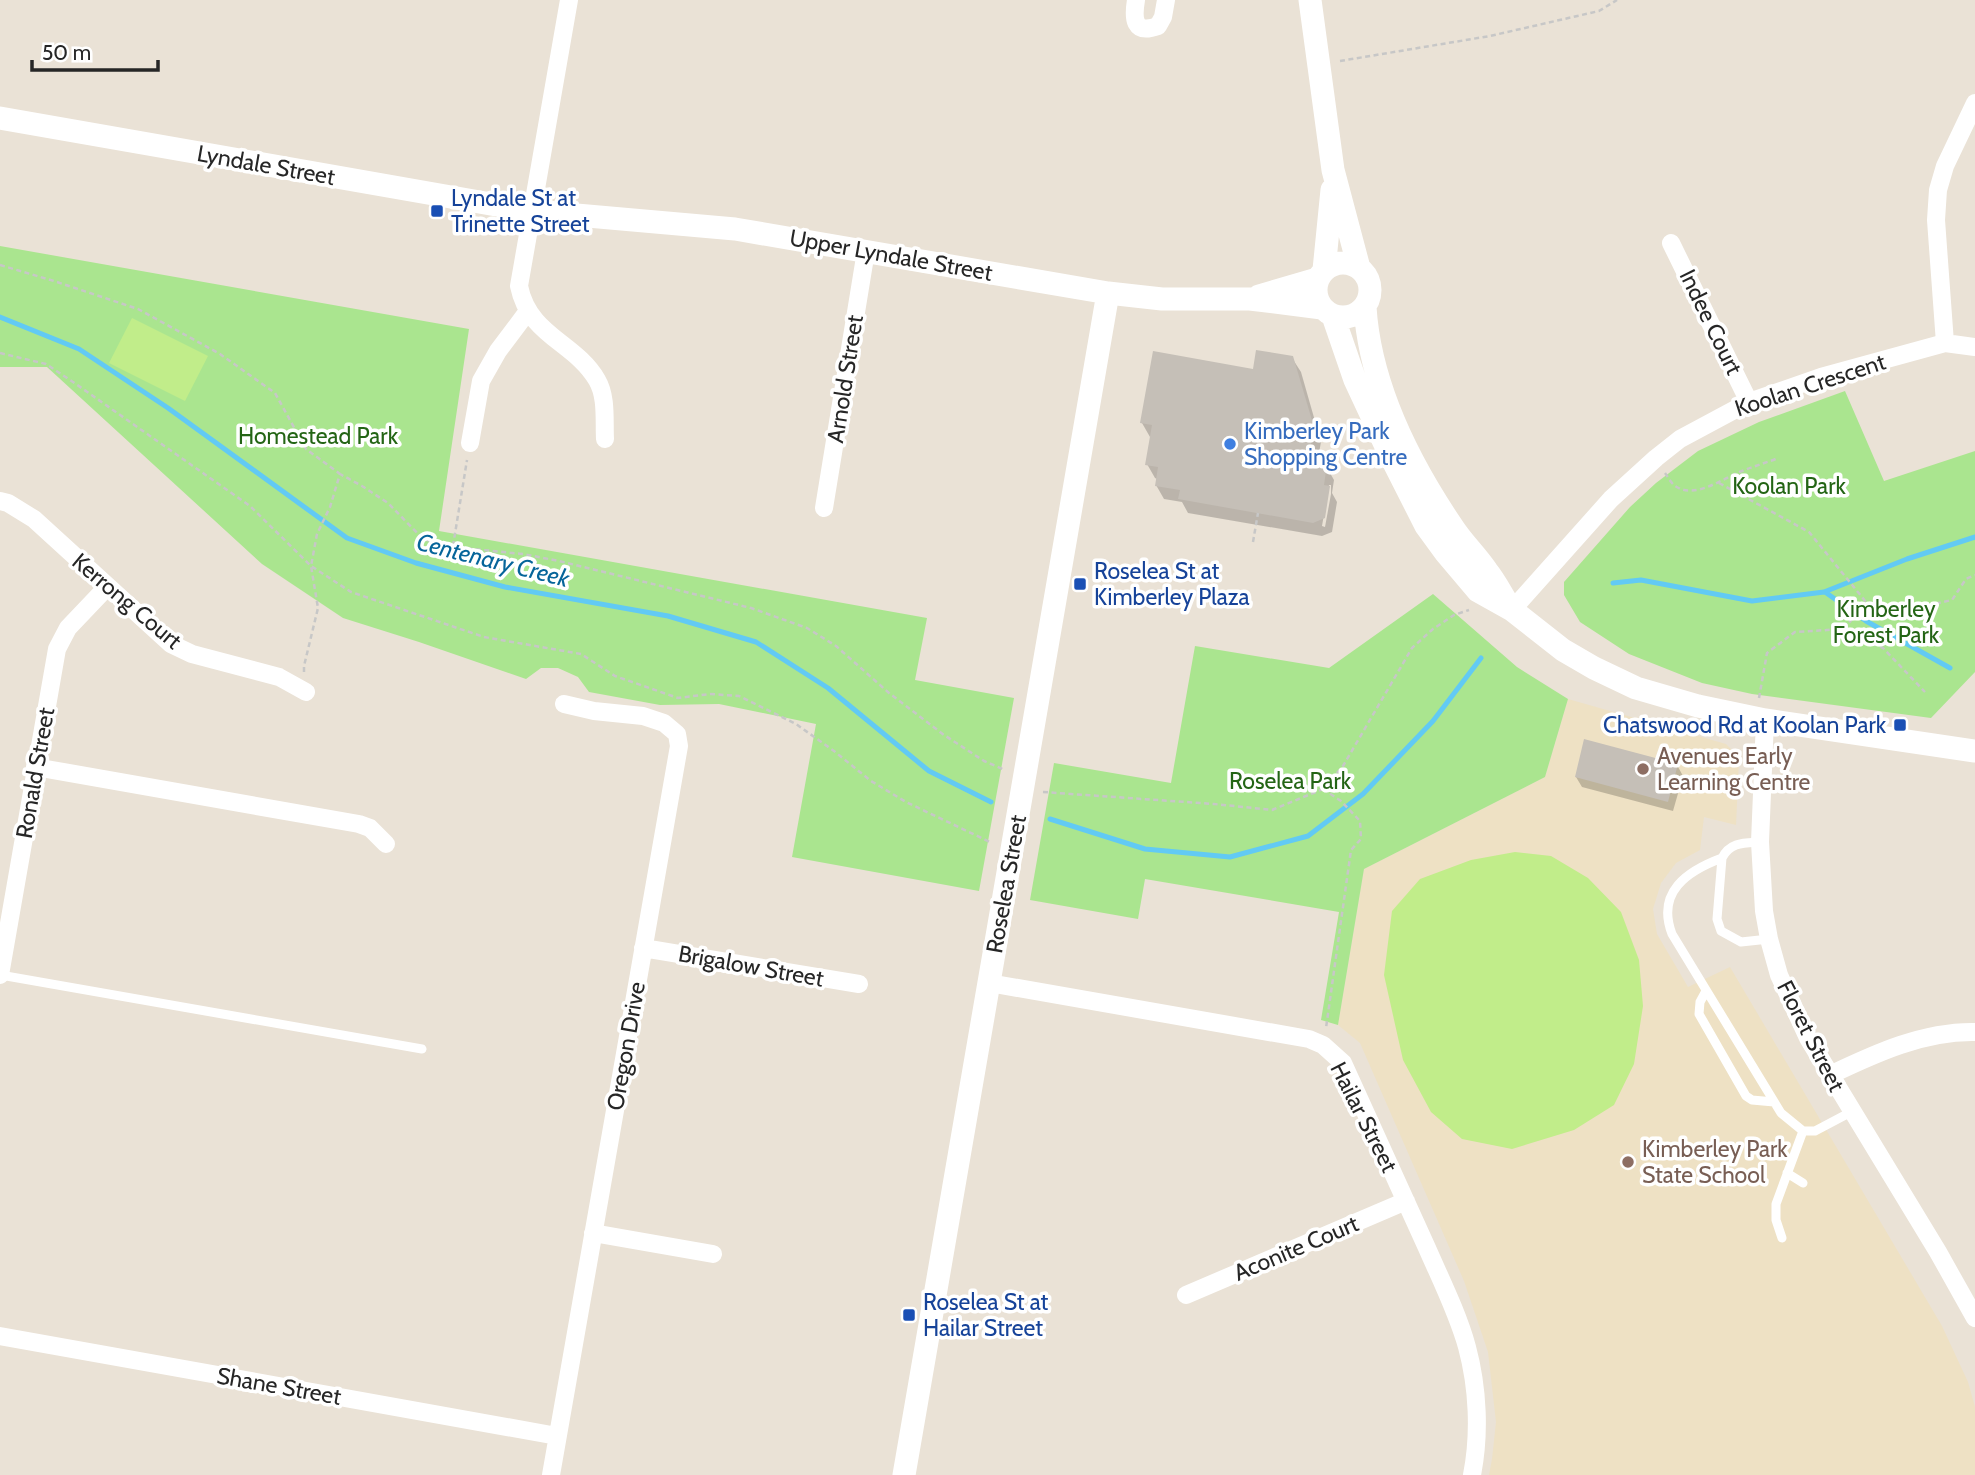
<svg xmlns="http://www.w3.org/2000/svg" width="1975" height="1475" font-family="Cabin,sans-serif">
	<rect width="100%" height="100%" fill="#eae2d6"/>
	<path fill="#eee1c4" d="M1568,699L1726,744L1734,752L1739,761L1736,825L1704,817L1700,850L1676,863L1661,883L1653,909L1657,934L1688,987L1730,967L1942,1326L1968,1382L1975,1407V1475H1489L1492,1459L1496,1422L1488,1352L1464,1281L1360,1043L1338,1025L1364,869L1545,777Z"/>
	<path fill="#aae58f" d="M0,246L469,329L439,531L927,618L915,680L1014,698L979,891L792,857L816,724L719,704L660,705L589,692L578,677L558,668H541L526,679L419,642L343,618L262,564L47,367H0Z
		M1845,391L1884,481L1975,451V672L1931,718L1752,694L1702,683L1629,654L1580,622L1564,595V582L1630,507L1656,483L1698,451L1759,422Z
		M1433,594L1517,667L1568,699L1545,777L1364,869L1338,1025L1321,1020L1339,912L1145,879L1138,919L1030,900L1054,763L1171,783L1195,646L1329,668Z"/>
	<path fill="#c1ed8a" d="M132,318L208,356L185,401L109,363Z
		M1515,852L1551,856L1588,878L1621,912L1639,960L1643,1006L1634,1064L1614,1105L1574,1130L1512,1149L1462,1139L1431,1112L1403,1060L1384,975L1392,911L1420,879L1471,860Z"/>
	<path fill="#0003" fill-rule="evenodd" d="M1292,358L1301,372L1321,442L1317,464L1326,466L1334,480L1332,493L1337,502L1332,532L1322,536L1188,513L1182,502L1164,499L1156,485L1157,479L1155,478L1147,464L1152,437H1150L1142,423L1254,371ZM1329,485H1331V494L1325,527L1322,526Z
		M1677,765L1683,776L1673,811L1582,787L1576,777Z"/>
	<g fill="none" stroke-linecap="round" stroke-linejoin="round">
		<path stroke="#62caf4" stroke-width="5" d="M0,317L79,349L168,408L347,538L416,563L505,587L668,616L756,642L828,688L929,771L991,802
			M1613,583L1641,580L1752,601L1824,592L1907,559L1975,537
			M1825,592L1866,621L1950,668
			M1050,819L1145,849L1230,857L1308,836L1363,794L1433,721L1481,658"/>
	</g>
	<path fill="#c5bfb7" d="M1256,350L1293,356L1314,427L1308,461L1327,464L1324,485L1330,486L1325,518L1313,523L1178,499L1180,490L1155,486L1158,467L1145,465L1152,425L1140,423L1153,351L1253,369Z
		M1584,739L1678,764L1668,802L1575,777Z"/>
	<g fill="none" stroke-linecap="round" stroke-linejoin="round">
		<path stroke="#c7c7c7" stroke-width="2.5" stroke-dasharray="5 3.5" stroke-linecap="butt" d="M1340,61L1490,36L1599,11L1617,0
			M0,265L54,281L138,309L220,354L275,393L306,449L340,474
			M0,353L46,364L73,382L250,506L311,566L351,592L484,637L581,654L615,676L678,698L710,694L739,696L796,724L834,751L871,781L906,802L992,843
			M1665,473C1668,477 1671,483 1675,486C1695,500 1723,478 1742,471C1754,466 1766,463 1778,458
			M1719,483L1809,532L1866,602L1889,607H1920L1952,600L1966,579L1975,575
			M1253,542L1258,513
			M453,546L467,460
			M1844,629L1866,602
			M304,672V666L318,608L311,566L317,534L330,507L340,474L362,486L388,503L423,539L453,547L523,554L559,561L751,608L807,628L836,646L889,693L944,735L984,761L1005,770
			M1759,698L1767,653L1795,632L1843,629L1883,648L1925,692
			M1323,789L1341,801L1360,821L1361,839L1351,850L1326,1028
			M1043,792L1214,804L1272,810L1323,789L1343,766L1412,648L1433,629L1454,615L1469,610"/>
		<path stroke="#fff" stroke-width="9" d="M1760,842C1744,843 1730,842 1722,858L1717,919L1721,931L1741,942L1769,939
			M1722,858C1687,871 1656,892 1672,934L1781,1113L1803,1131H1815L1851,1112
			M0,975L422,1049
			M1706,991L1700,1002L1699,1014L1746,1096L1752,1100L1774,1102
			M1787,1173L1803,1183
			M1782,1238L1776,1220V1204L1803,1131"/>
		<path stroke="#fff" stroke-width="18" d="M569,0L519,286C529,336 575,342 597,380C607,397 604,420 605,439
			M1136,0C1133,18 1133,35 1158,26L1163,17L1166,0
			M1671,243L1749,402
			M1945,343L1936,220L1938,190L1945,166L1975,103
			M470,443L481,381L498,351L528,311
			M0,501L8,503L34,519L171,644L192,654L279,677L306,692
			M824,508L866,251
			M1512,610L1611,499L1656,458L1680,439L1749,402L1821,377L1945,343L1975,347
			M1765,720L1760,842L1764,911L1769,939L1779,975L1808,1038L1938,1252L1975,1318
			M35,767L359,824L370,828L386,844
			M643,948L859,984
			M0,975L57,649L68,628L107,587
			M989,983L1309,1039L1323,1045L1343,1063C1371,1124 1399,1186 1427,1248C1441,1280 1458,1314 1467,1347C1478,1388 1480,1434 1472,1475
			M1830,1075C1876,1053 1924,1031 1975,1032
			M593,1233L713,1254
			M1186,1295L1406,1201
			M0,1336L557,1436
			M551,1475L679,746L677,734L664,723L643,716L594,711L564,704"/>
		<path stroke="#fff" stroke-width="23" d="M1310,0L1333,170L1359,268
			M0,118L531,211L735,229L1108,293L1162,299H1250L1322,308
			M1316 290a27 27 0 1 1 54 0a27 27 0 1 1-54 0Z
			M1324,270L1332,190
			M1259,296L1317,279
			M1365,307C1370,387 1409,463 1454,529C1464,544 1477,556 1487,571C1496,582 1502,595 1510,607
			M1333,316L1355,380L1389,453L1426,526L1445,552L1478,591L1512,610L1563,650L1594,668L1636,688L1698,706L1765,720L1975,751
			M904,1475L1108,293"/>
	</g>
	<g fill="#1a4fb4" stroke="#fff" stroke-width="2.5">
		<rect x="430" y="204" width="14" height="14" rx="3.5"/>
		<rect x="1073" y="577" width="14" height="14" rx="3.5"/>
		<rect x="1893" y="718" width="14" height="14" rx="3.5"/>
		<rect x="902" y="1308" width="14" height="14" rx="3.5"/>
	</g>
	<circle fill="#3f7fe0" stroke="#fff" stroke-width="2.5" cx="1230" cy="444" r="7"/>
	<g fill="#8d6e63" stroke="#fff" stroke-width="2.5">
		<circle cx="1643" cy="769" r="7"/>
		<circle cx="1628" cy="1162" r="7"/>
	</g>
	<g text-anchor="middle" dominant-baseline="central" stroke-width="7" stroke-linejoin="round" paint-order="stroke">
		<g font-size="23" fill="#262626" stroke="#fff">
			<text transform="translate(266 165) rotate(10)">Lyndale Street</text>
			<text transform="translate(891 255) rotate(10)">Upper Lyndale Street</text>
			<text transform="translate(1711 322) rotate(64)">Indee Court</text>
			<text transform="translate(845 379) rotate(-81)">Arnold Street</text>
			<text transform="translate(1810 385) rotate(-18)">Koolan Crescent</text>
			<text transform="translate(127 601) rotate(40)">Kerrong Court</text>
			<text transform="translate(35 773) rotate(-80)">Ronald Street</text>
			<text transform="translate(1006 884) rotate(-80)">Roselea Street</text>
			<text transform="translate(751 966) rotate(10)">Brigalow Street</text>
			<text transform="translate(1811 1036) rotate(63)">Floret Street</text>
			<text transform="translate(626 1046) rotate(-80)">Oregon Drive</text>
			<text transform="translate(1364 1117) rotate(63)">Hailar Street</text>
			<text transform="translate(1296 1248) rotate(-23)">Aconite Court</text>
			<text transform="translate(279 1386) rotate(10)">Shane Street</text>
		</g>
		<g font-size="23" fill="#164399" stroke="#fff" text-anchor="start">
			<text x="451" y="198">Lyndale St at<tspan x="451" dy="26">Trinette Street</tspan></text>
			<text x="1094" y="571">Roselea St at<tspan x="1094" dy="26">Kimberley Plaza</tspan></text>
			<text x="1886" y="725" text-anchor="end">Chatswood Rd at Koolan Park</text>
			<text x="923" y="1302">Roselea St at<tspan x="923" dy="26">Hailar Street</tspan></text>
		</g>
		<g font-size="23" fill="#366cbe" stroke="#fff" text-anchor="start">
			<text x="1244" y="431">Kimberley Park<tspan x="1244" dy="26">Shopping Centre</tspan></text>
		</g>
		<g font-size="23" fill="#246515" stroke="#fff">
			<text x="318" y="436">Homestead Park</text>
			<text x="1789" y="486">Koolan Park</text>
			<text x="1886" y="609">Kimberley<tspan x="1886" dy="26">Forest Park</tspan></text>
			<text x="1290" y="781">Roselea Park</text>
		</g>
		<g font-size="23" fill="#785e54" stroke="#fff" text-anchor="start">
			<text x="1657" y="756">Avenues Early<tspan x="1657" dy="26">Learning Centre</tspan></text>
			<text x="1642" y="1149">Kimberley Park<tspan x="1642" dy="26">State School</tspan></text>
		</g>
		<g font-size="24" font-style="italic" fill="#06659a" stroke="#fff">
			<text transform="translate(493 560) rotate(14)">Centenary Creek</text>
		</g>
	</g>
	<path d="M32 60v10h126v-10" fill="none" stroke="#262626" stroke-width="3.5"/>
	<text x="42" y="60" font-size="21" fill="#262626" stroke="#ffffff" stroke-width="5" paint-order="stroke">50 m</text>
</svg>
